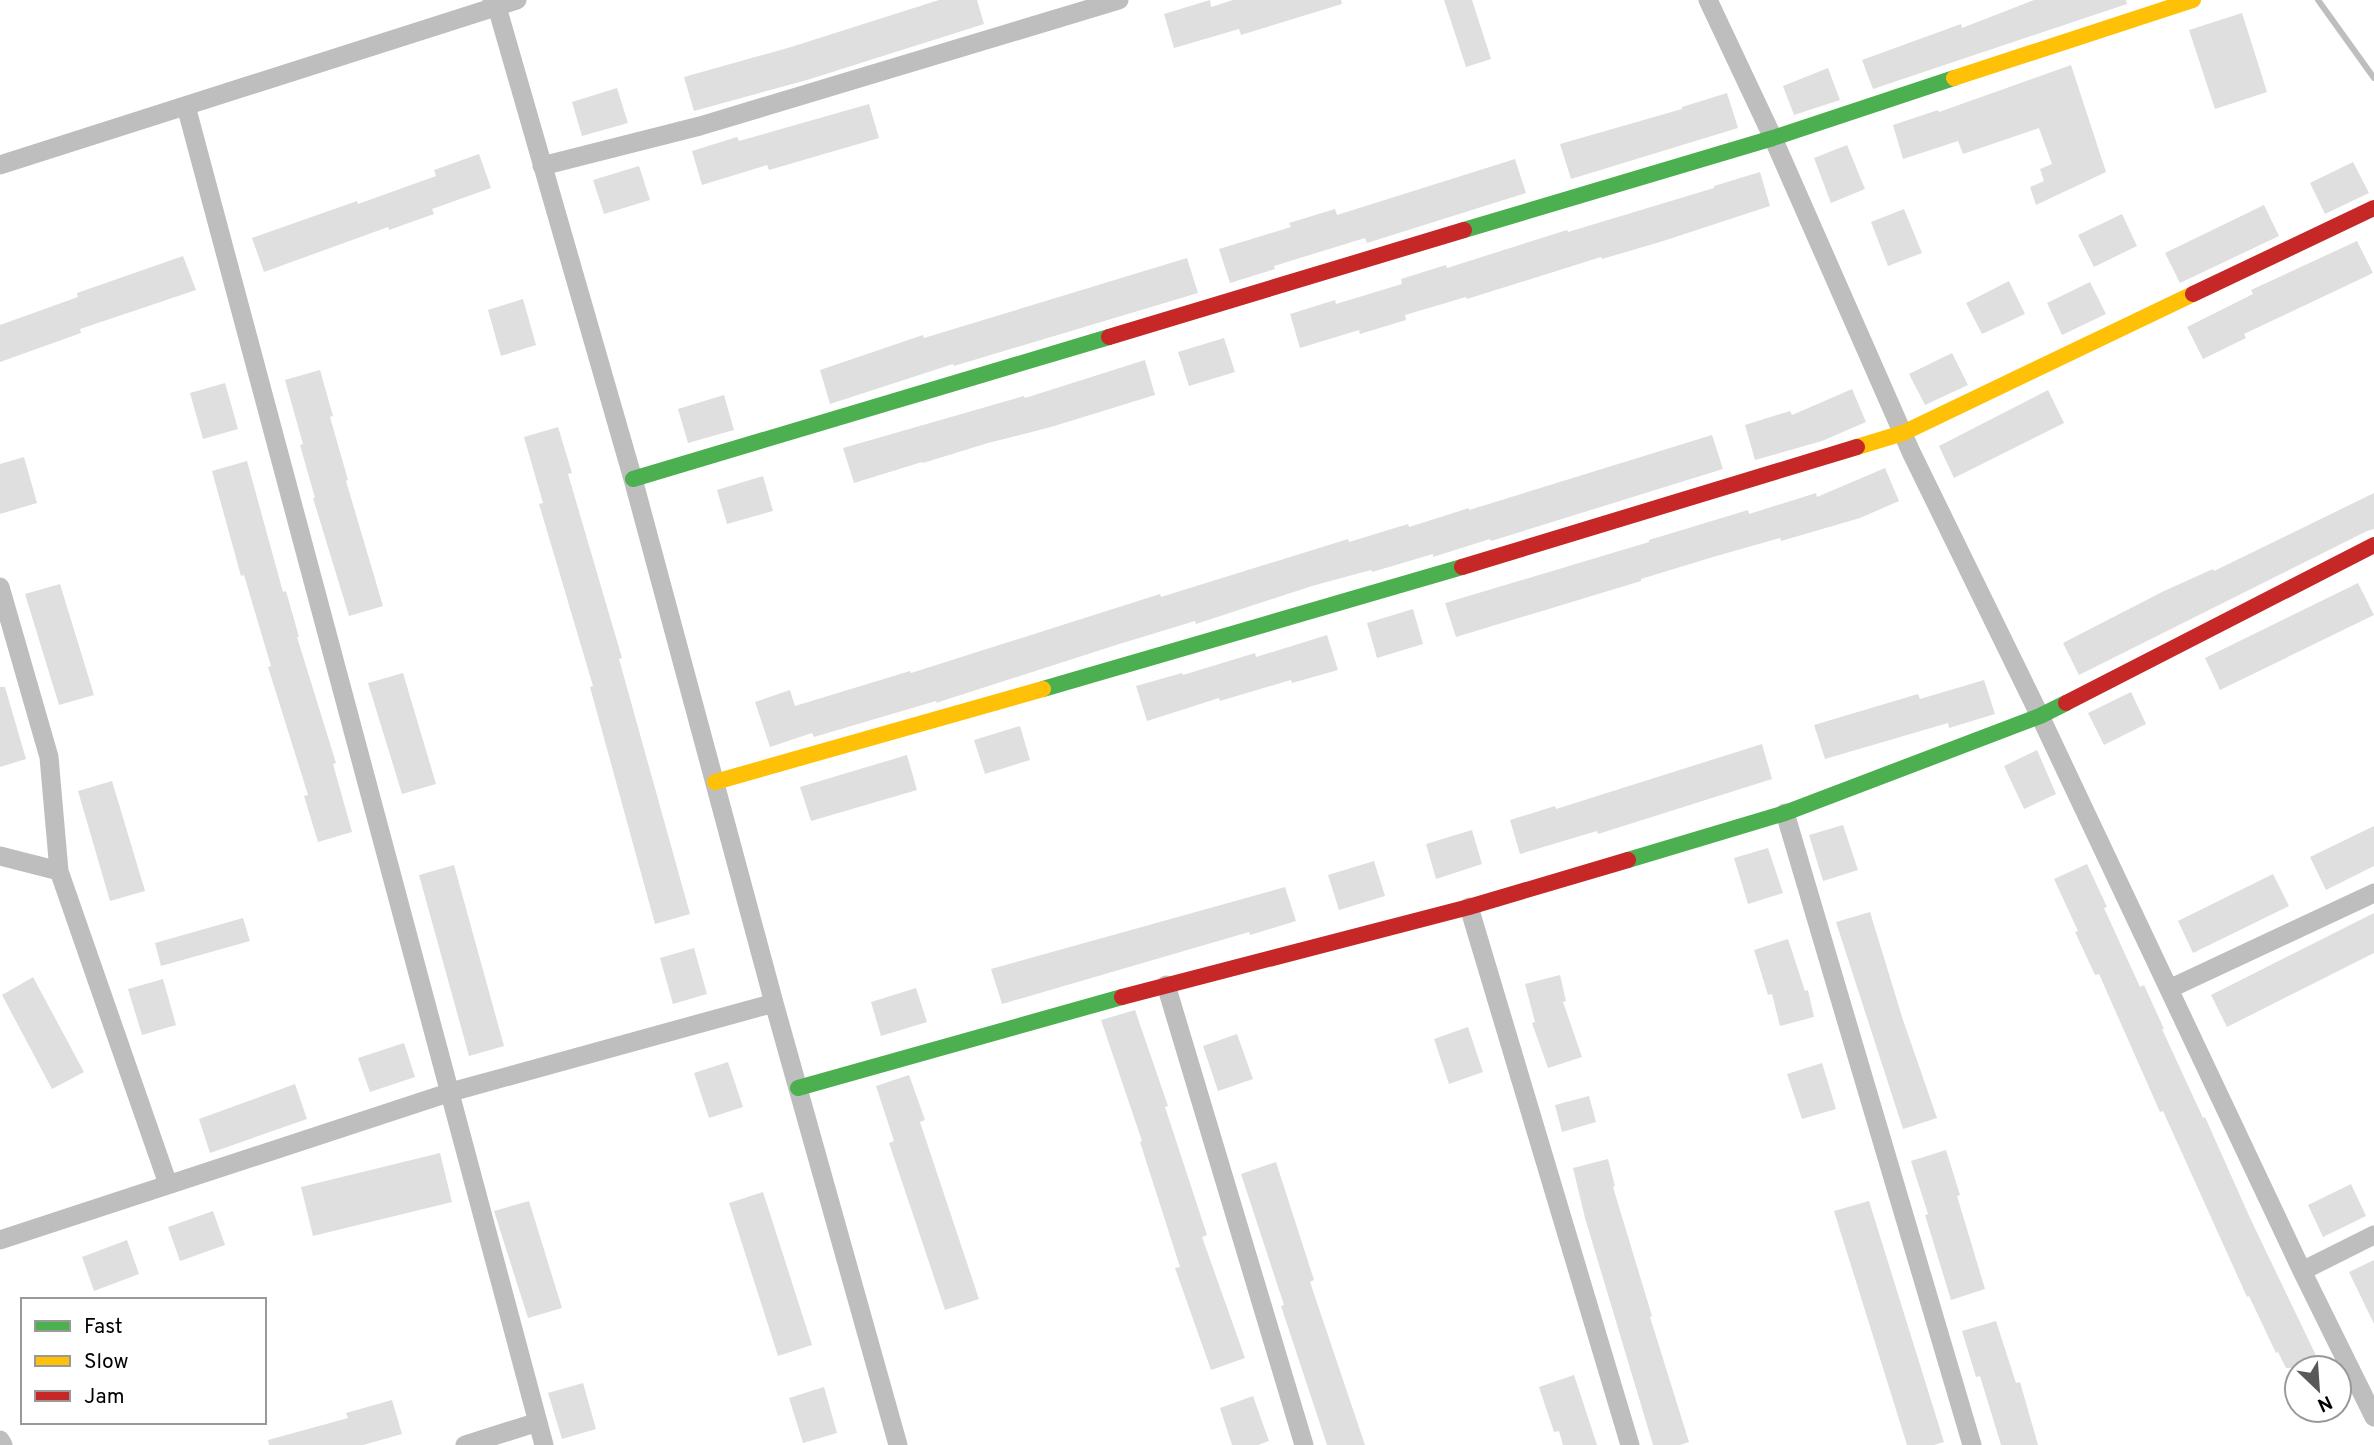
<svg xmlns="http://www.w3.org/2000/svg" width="2374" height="1445" font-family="Overpass,sans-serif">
	<rect width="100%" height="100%" fill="#fff"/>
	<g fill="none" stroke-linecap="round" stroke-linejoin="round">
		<path stroke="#bebebe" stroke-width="6" d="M2318,0L2374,78"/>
	</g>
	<path fill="#dfdfdf" d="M939,0H977L984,24L807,80L694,111L684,77L791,47Z
		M1210,0L1211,7L1233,0H1341L1342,4L1241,35L1239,29L1174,48L1164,14Z
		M1444,0H1472L1491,59L1466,67Z
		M2034,0H2126L2127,4L1873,89L1862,60L1961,24L1962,28Z
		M2242,13L2267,92L2215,109L2189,30Z
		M2071,65L2106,172L2036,205L2030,187L2044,181L2040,169L2052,164L2039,128L1963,154L1958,141L1903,159L1893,125L1938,110L1939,112Z
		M1828,68L1840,100L1794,115L1783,86Z
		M617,88L628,123L582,136L572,102Z
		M1727,93L1738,128L1571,179L1560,144L1682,109V107Z
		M869,104L879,138L769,170L767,165L702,185L692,151L737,137L739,141Z
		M1847,145L1865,189L1831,203L1814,158Z
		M479,154L491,188L432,209L434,214L389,230L388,227L264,272L252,238L357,201L358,204L436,176L434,170Z
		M1515,159L1526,193L1367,243L1365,238L1274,266L1275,269L1230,283L1219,249L1291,227L1289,223L1335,209L1337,215Z
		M2353,162L2369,193L2325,214L2310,183Z
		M639,166L650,200L604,214L593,180Z
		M1760,172L1770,206L1660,242L1602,259L1601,257L1467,299L1466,297L1405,315L1406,320L1360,334L1359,330L1300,348L1290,314L1335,300L1336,304L1402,284L1401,279L1446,265L1447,268L1567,230L1568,232L1714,188V186Z
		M2264,205L2279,236L2180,283L2165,253Z
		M1904,209L1922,253L1888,266L1871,222Z
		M2122,214L2137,246L2094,267L2078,235Z
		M2357,241L2373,273L2244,334L2246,338L2203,359L2187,327L2253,294L2251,290Z
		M183,256L196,290L80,329L81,333L0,362V325L78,297L77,293Z
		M1187,258L1198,293L954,366L953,364L830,404L820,370L923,335L924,338Z
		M2009,281L2025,314L1982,334L1966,303Z
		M2090,282L2106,314L2062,335L2047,303Z
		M523,299L536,345L501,356L488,310Z
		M1224,338L1235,372L1189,386L1178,352Z
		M1952,353L1968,385L1925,405L1909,374Z
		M1145,360L1155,395L1051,427L988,443L923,463L922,462L854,483L843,448L1024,396L1025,398Z
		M320,370L333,416L330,417L348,480L346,481L383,606L349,616L313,498H315L300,445L303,444L285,380Z
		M225,383L238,429L203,439L190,393Z
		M1852,389L1866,422L1822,441L1755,460L1745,425L1790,411L1792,415Z
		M2048,390L2064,423L1954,478L1939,446Z
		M724,395L734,430L688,443L678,409Z
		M558,427L572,473L568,474L622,658L619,659L690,914L655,924L590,687L593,686L539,504L543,503L524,437Z
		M1712,435L1723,469L1491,541L1490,539L1433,557V554L1372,572L1371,570L1312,586L1196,624L1195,621L1116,645L942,701L937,703L936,701L814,737L812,733L770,747L755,702L790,690L795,706L910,671L911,673L1160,594L1161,597L1348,539L1349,542L1408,524L1409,527L1469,508V510Z
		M24,457L37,503L0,514V464Z
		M247,461L283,592L286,591L299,637H297L336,763L333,764L352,832L318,842L304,796L308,795L268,667L271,666L244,575L241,576L212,471Z
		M1885,468L1899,501L1860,518L1781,541L1780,538L1713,557L1641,579V581L1456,637L1445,603L1649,542V540L1748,510L1749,514L1816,493L1817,497Z
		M763,476L773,511L727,524L717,490Z
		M2374,493V529L2367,531L2079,675L2063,643L2164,591L2213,569L2214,571Z
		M2358,583L2374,615L2220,690L2205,658Z
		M60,584L94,695L59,705L25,594Z
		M1413,609L1423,644L1377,658L1367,623Z
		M1327,635L1338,670L1292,683L1291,680L1220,701L1219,698L1147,721L1136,686L1182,673L1183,675L1255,653L1256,657Z
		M403,673L436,784L402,794L368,683Z
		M1984,680L1995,714L1949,728L1948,723L1825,759L1814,725L1918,694L1920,699Z
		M0,687H5L26,759L0,767Z
		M2131,692L2146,724L2104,745L2088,713Z
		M1020,726L1030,760L985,774L974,740Z
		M1762,744L1772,779L1598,834L1597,831L1520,854L1510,820L1555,806L1556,809Z
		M2037,750L2056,794L2024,809L2004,766Z
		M907,755L917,790L811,821L800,787Z
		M112,781L145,891L110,901L78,791Z
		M1843,825L1858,870L1823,881L1809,835Z
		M2374,826V866L2326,890L2310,857Z
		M1472,830L1482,864L1436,879L1426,844Z
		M1768,848L1783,893L1748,904L1734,858Z
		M1374,861L1385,896L1339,910L1328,875Z
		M2087,864L2107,907L2104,908L2140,987L2144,985L2164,1029H2162L2203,1118L2205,1117L2250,1218L2322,1368H2286L2278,1352L2276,1353L2249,1296L2247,1297L2163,1111L2160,1112L2099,974L2095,975L2075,932L2078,931L2054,879Z
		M454,865L504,1046L469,1056L419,875Z
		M2273,874L2289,906L2193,953L2178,921Z
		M1285,887L1296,921L1250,935L1249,932L1002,1004L991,969Z
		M1870,912L1903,1020L1937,1118L1903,1129L1836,922Z
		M2374,913V953L2227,1027L2211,995Z
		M243,918L250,941L161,966L155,943Z
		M1788,939L1805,991L1808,990L1814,1017L1780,1026L1772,994L1768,995L1754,950Z
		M694,948L707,994L673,1004L660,958Z
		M1560,975L1566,1001L1563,1002L1582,1057L1548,1068L1532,1023L1535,1022L1525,984Z
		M33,977L84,1072L52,1089L2,995Z
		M163,979L176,1025L142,1035L128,989Z
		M916,988L927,1022L881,1036L871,1002Z
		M1135,1010L1168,1106L1165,1107L1207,1235L1202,1237L1245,1358L1211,1370L1175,1268L1180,1267L1140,1142L1142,1141L1101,1020Z
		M1468,1027L1483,1072L1449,1084L1434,1039Z
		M1237,1034L1253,1079L1218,1091L1203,1046Z
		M404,1043L415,1077L370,1092L358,1058Z
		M728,1062L743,1107L709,1118L694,1073Z
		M1822,1063L1836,1109L1802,1119L1787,1074Z
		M909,1075L925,1120L920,1122L979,1299L945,1310L889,1143L894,1141L876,1086Z
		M295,1084L307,1119L210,1153L199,1119Z
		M1589,1096L1596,1122L1562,1132L1555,1105Z
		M1946,1150L1960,1195L1957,1196L1985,1289L1951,1300L1925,1215L1928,1214L1911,1161Z
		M440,1153L452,1202L313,1236L301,1187Z
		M1608,1159L1615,1186L1613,1187L1652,1316L1650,1317L1689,1442L1680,1445H1653L1585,1218L1573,1168Z
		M1276,1162L1314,1280L1310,1282L1365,1445H1327L1281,1306L1284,1305L1241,1174Z
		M2351,1184L2366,1216L2323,1237L2308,1205Z
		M763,1192L812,1345L778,1356L729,1203Z
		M529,1201L562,1308L528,1318L494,1211Z
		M1869,1201L1944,1442L1934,1445H1907L1834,1211Z
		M213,1211L225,1245L180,1261L168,1227Z
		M127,1240L139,1274L94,1291L82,1257Z
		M2374,1260V1324L2349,1272Z
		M1996,1321L2016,1383L2020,1382L2038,1445H2001L1980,1376L1976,1377L1962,1331Z
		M1574,1375L1597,1445H1563L1559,1431L1554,1432L1539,1387Z
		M583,1383L596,1429L562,1439L548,1393Z
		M824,1387L837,1433L803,1443L789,1398Z
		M1253,1396L1269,1441L1258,1445H1232L1220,1408Z
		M392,1400L402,1434L363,1445H269L268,1440L348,1418L346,1413Z"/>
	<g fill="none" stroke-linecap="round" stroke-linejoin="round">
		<path stroke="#bebebe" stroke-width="19" d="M492,0L497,7L633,479L774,1003L898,1445
			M1708,0L1773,138L1911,452L2040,716L2302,1271L2374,1417
			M186,106L544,1445
			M0,165L517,0
			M542,166L700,126L1119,0
			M0,587L49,757L59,871L168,1184
			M1785,813L1972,1445
			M0,856L59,871
			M1469,907L1630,1445
			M1166,985L1304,1445
			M2169,989L2374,893
			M0,1240L451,1092L774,1003
			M2302,1271L2374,1235
			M0,1440L3,1445
			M465,1445L538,1422"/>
		<path stroke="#4caf50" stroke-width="16" d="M1464,230L1773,138L1954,78
			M633,479L1109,337
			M1043,689L1462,567
			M1628,860L1785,813L2040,716L2066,703
			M798,1088L1122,997"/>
		<path stroke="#ffc107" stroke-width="16" d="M1954,78L2193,0
			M1857,447L1903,433L2193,294
			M715,782L1043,689"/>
		<path stroke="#c62828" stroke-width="16" d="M2193,294L2374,208
			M1109,337L1464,230
			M1462,567L1857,447
			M2066,703L2374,545
			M1122,997L1469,907L1628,860"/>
	</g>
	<rect x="21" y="1298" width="245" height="126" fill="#ffffff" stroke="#999999" stroke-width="2"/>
	<rect x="35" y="1321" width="35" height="10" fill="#4caf50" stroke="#999999" stroke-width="2"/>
	<text x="84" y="1333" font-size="21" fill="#000000">Fast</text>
	<rect x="35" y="1356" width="35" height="10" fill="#ffc107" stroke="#999999" stroke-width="2"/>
	<text x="84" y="1368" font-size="21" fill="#000000">Slow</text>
	<rect x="35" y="1391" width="35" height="10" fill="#c62828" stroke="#999999" stroke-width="2"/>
	<text x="84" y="1403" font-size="21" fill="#000000">Jam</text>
	<g transform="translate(2318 1389) rotate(155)"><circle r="33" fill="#ffffff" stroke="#999999" stroke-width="2"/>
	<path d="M0-5L12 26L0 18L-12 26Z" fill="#595959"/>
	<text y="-10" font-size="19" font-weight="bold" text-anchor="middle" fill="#000000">N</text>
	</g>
</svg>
